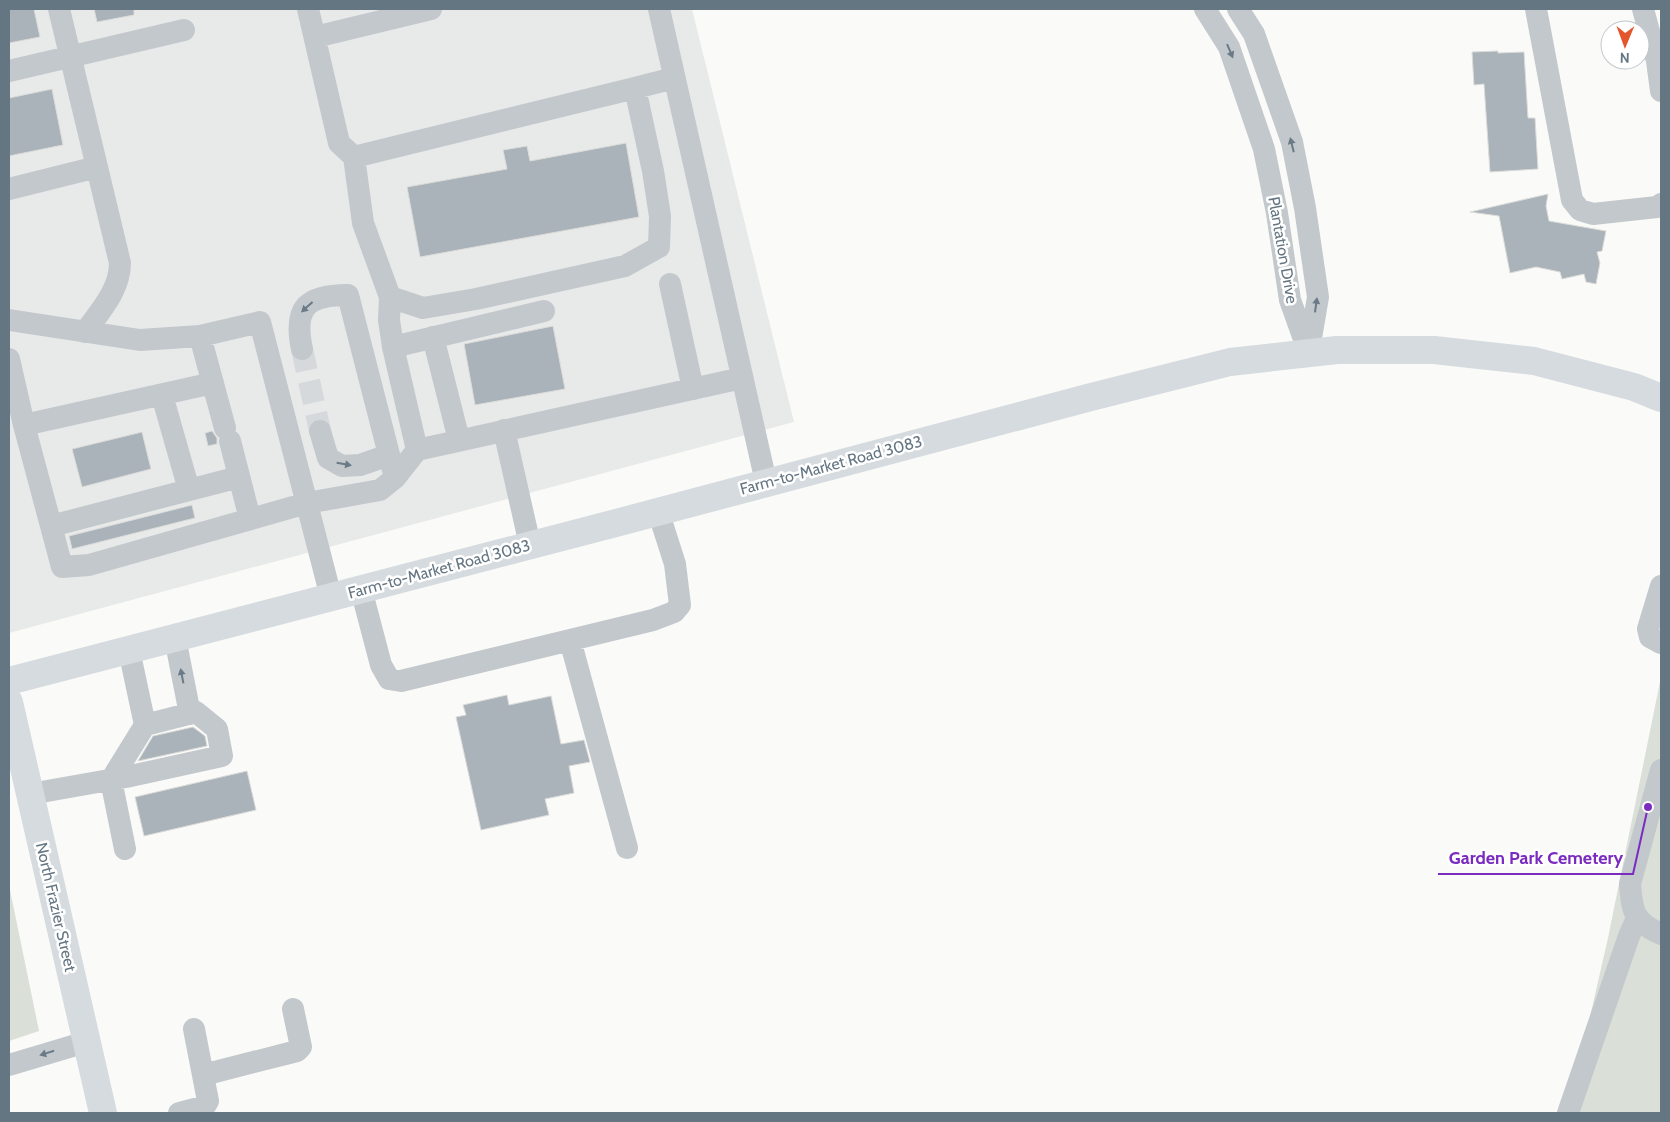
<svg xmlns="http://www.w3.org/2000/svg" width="1670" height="1122" font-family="Cabin,sans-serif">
	<rect width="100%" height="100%" fill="#fafaf8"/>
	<path fill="#e8e9e9" d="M9,9H692L794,422L9,633Z"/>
	<path fill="#dadfd7" d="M1661,677V1113H1568L1608,938Z
		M9,885L39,1031L9,1041Z"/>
	<path fill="#aab3b9" stroke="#dcdcda" d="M9,9H34L40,37L9,43Z
		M94,9H134V15L97,22Z
		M1498,51V53L1524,52L1528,118H1535L1538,169L1490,172L1484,84L1474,85L1472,52Z
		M52,89L63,145L9,156V98Z
		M626,143L639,217L420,257L407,187L507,169L503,150L527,146L530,161Z
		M1548,194L1546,206L1549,221L1606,231L1602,251L1597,252L1600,263L1596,284L1586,282L1584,274L1562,279L1560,272L1536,267L1510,273L1499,216L1470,212Z
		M553,326L565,389L475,405L464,344Z
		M212,431L217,438V444L208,446L205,433Z
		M142,432L151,469L82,487L72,449Z
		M192,505L195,518L72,549L69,536Z
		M507,695L509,705L551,696L561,744L584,740L590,762L569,766L574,793L545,799L549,815L481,830L456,717L466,715L463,705Z
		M193,727L205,736L207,746L138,761L153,736Z
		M247,771L256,810L144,836L135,797Z"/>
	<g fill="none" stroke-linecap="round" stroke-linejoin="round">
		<path stroke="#d5d9db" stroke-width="22" stroke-dasharray="22 11" stroke-linecap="butt" d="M302,349L320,431"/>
		<path stroke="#c3c8cc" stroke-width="22" d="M59,9L120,263C120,290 100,311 85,332
			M308,9L339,143L354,157
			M659,9L766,482
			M1205,9L1229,47L1264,149L1277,213L1290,300L1309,353
			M1238,9L1254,34L1292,142L1305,208L1318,297L1309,350
			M1536,9L1572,200L1580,210L1593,214L1657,207L1661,204
			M1643,9L1657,61
			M315,37L431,9
			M1661,60L1657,61L1661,91
			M9,71L184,30
			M635,88L653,171L660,216L659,247L625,266L476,299L423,308L390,297L363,223L354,157L635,88L674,78
			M9,189L97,167
			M670,284L693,389
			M390,297L389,320L393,347L417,450L742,378
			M9,320L140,340L200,336L260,322L331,597
			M200,336L225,428
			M433,337L459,440
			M393,347L544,311
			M302,349C293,307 307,295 348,295L395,478
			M9,359L24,425L62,567L89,565L307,503L380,490L395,478L417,450
			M162,395L189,490
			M24,425L213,383
			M504,430L530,545
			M320,431L328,458L342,466L360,465L389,455
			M230,441L250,519
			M51,526L239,477
			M1661,586L1648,629L1650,637L1661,643
			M361,589L381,665L389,679L401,681L653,620L674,612L680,605L675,564L658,511
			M175,638L190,714
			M570,640L627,848
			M1661,770L1630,884C1632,912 1634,922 1661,934
			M30,794L126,777L222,756L217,729L196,712L145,725
			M125,849L111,780L145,725L129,650
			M9,1065L86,1042
			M203,1075L297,1051L301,1047L293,1009
			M179,1113L205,1106L208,1101L194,1029
			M1568,1113L1629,936L1637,918"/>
		<path stroke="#d6dbdf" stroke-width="28" d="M9,681L616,523L1091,397L1230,362L1337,350H1434L1534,361L1634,387L1661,398
			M9,702L103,1113"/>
	</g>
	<defs><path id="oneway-solid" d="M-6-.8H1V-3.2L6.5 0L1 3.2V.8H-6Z" transform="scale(1.25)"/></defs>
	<g fill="#6a7a87">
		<use href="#oneway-solid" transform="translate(1230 51) rotate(67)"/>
		<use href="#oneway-solid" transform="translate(1292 145) rotate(-104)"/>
		<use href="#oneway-solid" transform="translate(1316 305) rotate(-82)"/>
		<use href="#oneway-solid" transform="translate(307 307) rotate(138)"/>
		<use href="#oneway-solid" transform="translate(344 464) rotate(10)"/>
		<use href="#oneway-solid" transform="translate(182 676) rotate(-101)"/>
		<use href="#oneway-solid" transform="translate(47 1053) rotate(163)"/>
	</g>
	<g text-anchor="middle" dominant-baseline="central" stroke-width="5" stroke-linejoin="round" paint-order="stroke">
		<g font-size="16" fill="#657683" stroke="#fff">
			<text transform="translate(1283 250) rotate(80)">Plantation Drive</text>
			<text transform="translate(831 465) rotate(-15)">Farm-to-Market Road 3083</text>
			<text transform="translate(439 569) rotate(-15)">Farm-to-Market Road 3083</text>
			<text transform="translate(56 907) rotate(77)">North Frazier Street</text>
		</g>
	</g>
	<path fill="none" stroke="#7b2cbf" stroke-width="2" d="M1648 807L1633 874H1438"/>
	<circle fill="#7b2cbf" stroke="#fff" stroke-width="2" cx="1648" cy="807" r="5"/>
	<g font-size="18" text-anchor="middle" font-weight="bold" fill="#7b2cbf" stroke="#fff" stroke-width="5" stroke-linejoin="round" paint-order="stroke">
		<text x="1536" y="864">Garden Park Cemetery</text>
	</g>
	<rect width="1670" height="1122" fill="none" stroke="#657683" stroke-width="20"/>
	<g transform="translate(1625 45) rotate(181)"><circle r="24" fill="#ffffff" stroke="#c1c8cd"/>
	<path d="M0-4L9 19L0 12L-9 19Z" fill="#e4572e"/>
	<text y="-8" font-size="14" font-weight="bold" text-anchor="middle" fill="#657683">N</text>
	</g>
</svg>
